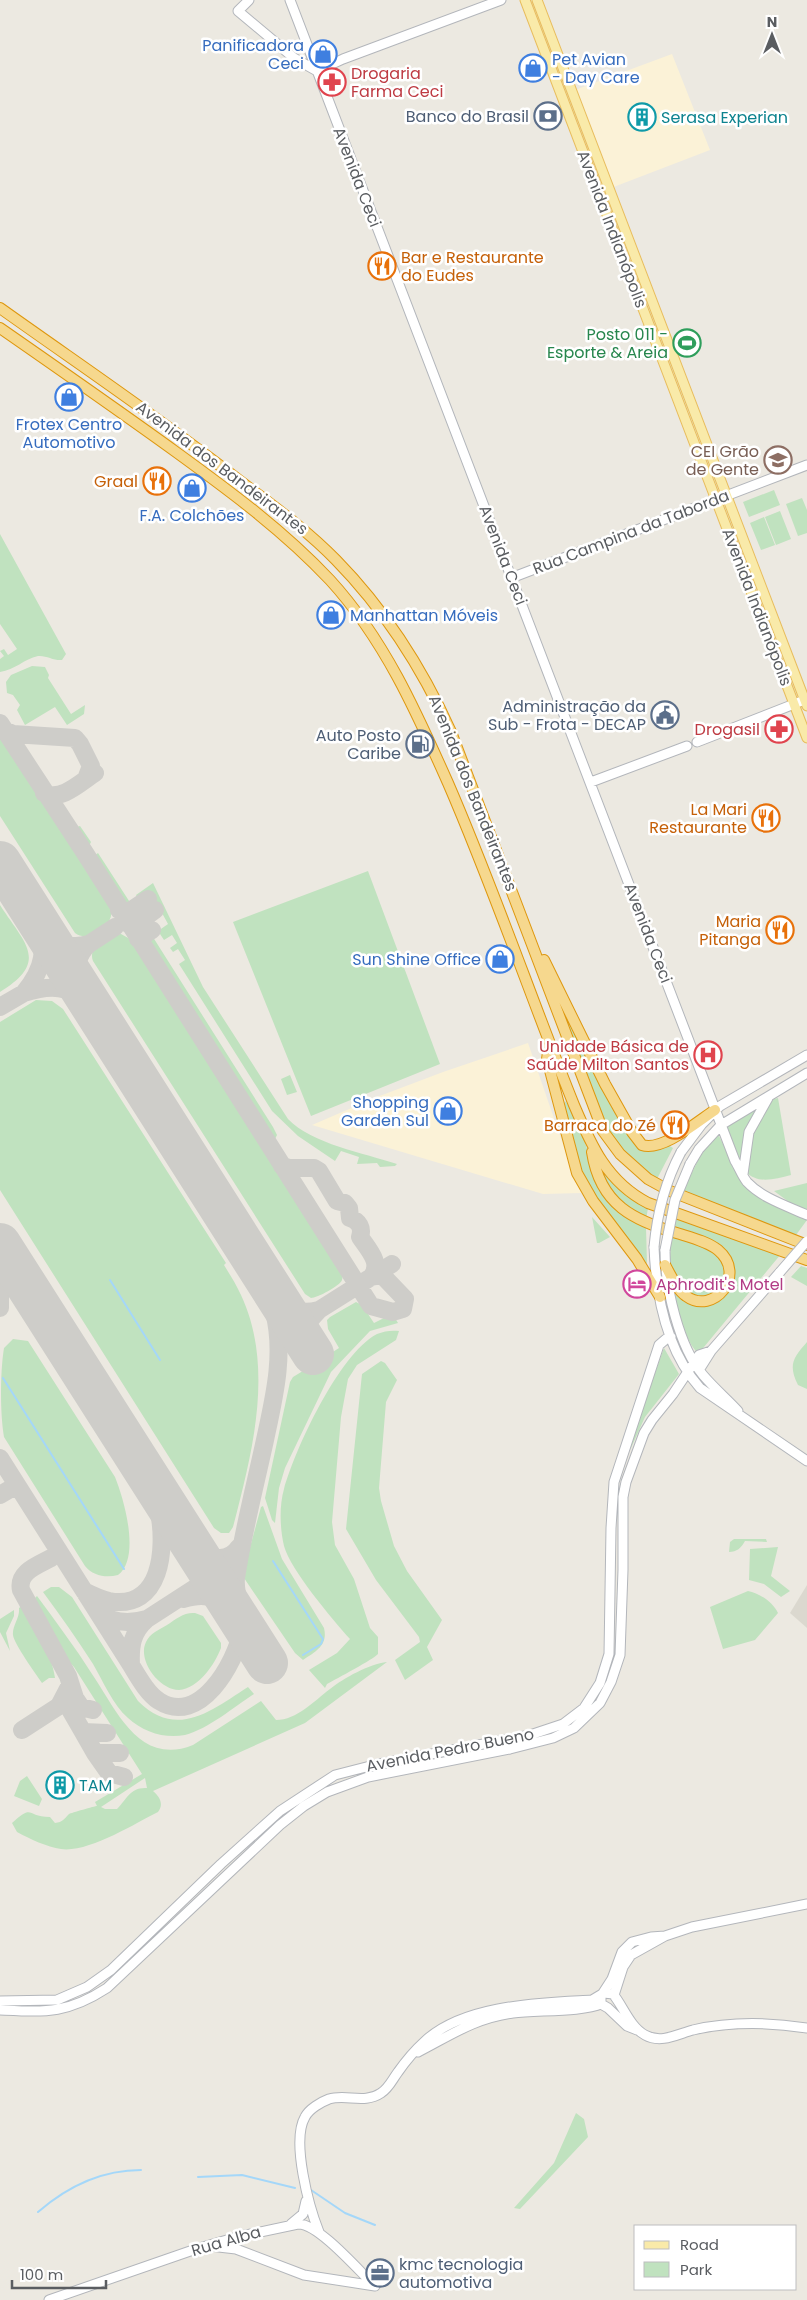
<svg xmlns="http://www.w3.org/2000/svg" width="807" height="2300" font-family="Poppins,sans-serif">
	<rect width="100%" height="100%" fill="#ece9e1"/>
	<path fill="#fbf2d7" d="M672,54L710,150L611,188L575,90Z
		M528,1043L568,1159L582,1193L543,1194L312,1125L377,1097L443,1072Z"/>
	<path fill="#dbd8cf" d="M807,1585V1628L790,1613Z"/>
	<path fill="#c0e2bf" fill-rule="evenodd" d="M774,490L780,505L749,517L743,502Z
		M802,498L807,510V533L798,536L786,504Z
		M780,511L791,539L776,545L765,517Z
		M764,517L775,545L761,550L750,523Z
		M0,534L66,654L62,660C54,661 46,655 38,656C24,659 15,670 0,672V659L4,656L0,651L4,649L8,655L17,649L0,624Z
		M32,666L45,667L49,675L48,678L71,714L85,705L84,714L67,725L55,707L25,725L17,710L20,705L13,695L7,693L6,682L11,675Z
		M0,734L111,909C115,925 89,944 75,933L0,816Z
		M80,826L91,842L89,846L85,845L75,831L77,827Z
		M98,853L131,904L129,908H124L93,860L94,856Z
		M368,871L440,1064L311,1116L233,922Z
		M153,883L203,987L288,1119C312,1144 364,1153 397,1164L395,1166L380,1167L377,1163L357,1164L359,1157L341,1151L335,1161L298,1136L272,1111L179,964L185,960L178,949L173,952L170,948L177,943L172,935L164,940L158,931L168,924L150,891L138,899L136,895Z
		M0,905C25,944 50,961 0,992Z
		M121,934L130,939L342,1272C342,1275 343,1277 342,1280C340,1286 317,1298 311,1298L305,1294L93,961C87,946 109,935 121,934Z
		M151,934L273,1127L277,1135L275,1139L271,1138L267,1134L145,941L147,936Z
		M36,1000L52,1001L63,1009L226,1263L224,1265C230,1275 236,1284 241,1295C275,1368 252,1453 233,1527L229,1533H221L214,1528L0,1190V1022Z
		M560,1003L634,1142L667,1144L673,1148L657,1179L636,1165L623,1152L607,1129L560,1008Z
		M290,1075L297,1092L287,1095L281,1079Z
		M778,1098L791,1175C774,1179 758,1185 745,1171L748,1142L770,1100Z
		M565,1101C571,1107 574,1117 578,1125C599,1172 593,1202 646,1227L647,1264C626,1234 598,1206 582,1172C572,1152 569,1128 564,1105Z
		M761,1104L747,1131L741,1162L726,1126Z
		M718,1134L739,1176L770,1203L807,1220L796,1235L683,1191L702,1152Z
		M599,1168L621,1191L648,1208L646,1220L613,1195Z
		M807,1183V1210L789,1202L774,1191Z
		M592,1217L610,1237L599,1243H597Z
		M676,1219L781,1254L699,1353C686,1347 675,1299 672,1285L677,1292L714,1302L733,1271L732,1262L727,1254L674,1229Z
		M671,1236C692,1242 711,1247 725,1264L724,1284L711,1295L695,1296L683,1288L670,1263Z
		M801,1266L807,1268V1286L791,1277Z
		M356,1302L362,1305L374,1323L384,1318H395L398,1323L370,1331L331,1372L285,1468L279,1488L275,1523L272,1520L265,1498L290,1382L293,1377L311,1366L316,1372L329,1363L325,1357L339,1348L328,1329L327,1320L330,1317Z
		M399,1331L396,1340L357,1365L348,1379L341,1417L332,1522L335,1545L354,1579L370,1628L378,1637V1654C374,1659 336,1679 327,1684L325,1688L309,1670L337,1653L350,1639C332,1619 290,1569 284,1546C280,1529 279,1506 284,1489C295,1449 339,1354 377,1334C384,1331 392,1330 399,1331Z
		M13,1339L28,1341L115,1477C124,1499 141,1558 118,1575C106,1578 93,1576 85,1566L4,1437C0,1414 0,1372 4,1348Z
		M807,1342V1389L798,1385C788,1365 793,1358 807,1342Z
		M664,1348L679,1374L645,1417L631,1448L627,1450Z
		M381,1361L385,1363L397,1380L386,1402L379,1488L381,1501L394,1546L407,1571L442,1620L427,1647L433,1660L405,1680L395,1660L420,1642L419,1637L376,1580L346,1529L362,1374Z
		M263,1506L282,1559L324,1628C328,1645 317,1651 303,1660L295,1653L244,1578L246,1562L261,1507Z
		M734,1539H766L767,1542L745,1541C741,1548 737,1552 729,1552L730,1542Z
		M778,1547L771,1576L790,1591L781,1597L764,1584L749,1580L750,1549Z
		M51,1587H59L72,1597L138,1701C177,1740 212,1710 248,1687L254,1694C234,1707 208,1729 185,1735C165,1739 143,1732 128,1718C113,1705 103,1681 93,1664C77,1639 60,1615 43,1592Z
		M748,1591C759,1593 773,1602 778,1613L755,1640L723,1649L710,1607Z
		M37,1596C56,1622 75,1647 92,1674C116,1709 139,1767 193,1745L261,1701L276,1720C297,1720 314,1701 330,1689C344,1678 369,1664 387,1662L305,1723L153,1791C160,1797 164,1804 158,1812C134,1824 88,1853 61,1849C47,1847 30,1839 17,1832L12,1823C34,1803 26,1817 50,1817L55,1823C63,1822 64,1819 69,1814C71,1813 95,1806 97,1806L95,1802L142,1774L74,1667L59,1651L43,1621L35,1598ZM145,1778L147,1788C130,1787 127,1799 117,1809H105L101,1807Z
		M22,1606C33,1629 52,1652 55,1678H49L42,1683C36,1674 14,1644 13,1635C12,1626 20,1618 19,1608Z
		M14,1610V1616L6,1633L10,1651L0,1632V1619Z
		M195,1613L203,1616L221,1643V1648C215,1664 198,1689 179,1690C159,1690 137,1660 146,1642C150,1633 159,1630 167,1625C176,1619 184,1612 195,1613Z
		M27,1776L42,1799L39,1806L14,1796L20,1781Z
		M576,2113L584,2119L588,2137L520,2209L514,2208L554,2163Z"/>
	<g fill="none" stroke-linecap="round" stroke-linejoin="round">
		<path stroke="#a4d7f9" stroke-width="2" d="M110,1280L160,1360
			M3,1378L124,1569
			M273,1561L323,1639L321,1644L303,1655
			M198,2177L242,2175L295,2188
			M311,2190L345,2213L375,2225
			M38,2212C68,2186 101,2170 141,2170"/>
		<path stroke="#cecdc9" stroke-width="18" d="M0,723L85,853L371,1306L393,1312L403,1309L405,1299L382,1275L371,1277
			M4,730L13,734L75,738L80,744L91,766L86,779
			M44,793C61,802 81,782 95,773
			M119,910L127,913L148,899
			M36,919C47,950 45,967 24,993C61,981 74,989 98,1016
			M128,924H136L155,910
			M46,935C61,945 72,949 89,944C76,956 76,968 77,984
			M138,939L152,930
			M89,944L115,927
			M0,1007L24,993
			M282,1166L289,1168H314L319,1171L337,1201L345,1203L349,1208L350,1218C359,1221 363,1228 360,1237C368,1249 383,1264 371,1277
			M0,1267V1308
			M277,1298C291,1310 300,1315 319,1310L299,1332
			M319,1310L392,1264
			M0,1458L131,1665C139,1678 147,1693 159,1701C200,1727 235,1663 242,1631C245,1615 234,1596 236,1578C243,1532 255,1486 265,1440C274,1398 285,1354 274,1312C267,1286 255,1265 242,1243
			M0,1495L17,1485
			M192,1545C206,1557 226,1566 239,1547
			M51,1558C38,1565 17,1572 21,1590L68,1676L75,1698L81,1707L93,1710
			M84,1591C92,1595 100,1599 109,1601C162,1611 166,1548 159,1512C156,1498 150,1485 145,1472
			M183,1599C204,1593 214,1595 229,1611
			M98,1612C113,1624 130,1624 147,1619C132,1632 130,1646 131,1665
			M147,1619L229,1566L240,1553
			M22,1730L59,1706L70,1685L68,1706L83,1732L107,1733
			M83,1732L95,1753H120
			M95,1753L109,1773L124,1777"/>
		<path stroke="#cecdc9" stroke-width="42" d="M0,862L313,1354
			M0,1244L267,1663"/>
		<g stroke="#b3b6bb" stroke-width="11">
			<path id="secondary" d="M249,0L238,11L294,58L317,71
				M290,0L735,1161C739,1167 742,1176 747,1182C762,1198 787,1206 807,1215
				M317,71L343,59L501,0
				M511,578L807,465
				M697,742L807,699
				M591,782L687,746
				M681,1152L702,1124L720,1106L807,1055
				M690,1164L699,1149L721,1125L807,1073
				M743,1174L749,1132L768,1098
				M654,1247C656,1296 667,1351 700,1388L807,1461
				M665,1250C665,1287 679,1347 703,1375C714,1388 727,1399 738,1411
				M699,1370L711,1351L780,1272
				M604,1993L613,1994C623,2006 630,2027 645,2035C661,2044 678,2034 693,2030C732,2021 768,2022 807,2028
				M614,1995L623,1967L631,1955L665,1936
				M0,2001L57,2000L87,1987L111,1970L221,1864L280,1811L335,1775L374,1765L530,1735L563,1724L584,1708L600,1683L609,1654L611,1528L614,1482L659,1345L666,1339L671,1337
				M601,2004V1996L612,1979L622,1952L632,1942L651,1937L665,1936L692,1927L807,1904
				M601,2004L608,2008L627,2026L637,2030
				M0,2010C46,2012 67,2014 107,1988L280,1825L304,1806L327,1792L368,1777L510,1749L553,1738L574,1728L600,1703L611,1682L620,1655L623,1570V1497L626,1482L644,1433L652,1420L673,1394L699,1355L711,1351
				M418,2052C451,2035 475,2018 513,2013C536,2010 583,2012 601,2004
				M291,2224L303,2214L306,2201
				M319,2232C309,2207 291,2141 305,2117C309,2109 321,2102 329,2099C346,2094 365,2104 381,2093C389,2088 392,2080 398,2072C405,2062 415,2050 425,2041C465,2004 541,2003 592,2000L602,1994
				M210,2246L236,2249L304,2275L375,2286
				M49,2300L196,2249L237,2237L298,2224C318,2223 359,2271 375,2286"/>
		</g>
		<g stroke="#e8bd5e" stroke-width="11">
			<path id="primary" d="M525,0L807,738
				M537,0L807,706"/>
		</g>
		<g stroke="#de970e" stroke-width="12">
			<path id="highway" d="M0,308C80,365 162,420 240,481C273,506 307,530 336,560C384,609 423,670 451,732L603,1131L620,1154L648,1179L670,1191L807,1245
				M0,328C59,369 118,410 176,452C231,492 284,531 330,580C384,639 416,711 448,783C494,889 531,998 574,1105C591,1145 607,1182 648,1203L807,1260
				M544,960L605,1084L632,1132L642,1145C662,1152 698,1121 715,1110
				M549,1046L547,1059L577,1173L593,1201L637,1259L660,1297
				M592,1152C600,1205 634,1221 680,1234C693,1238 708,1242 718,1250C748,1275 713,1316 686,1296C676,1289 671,1275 665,1265"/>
		</g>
		<use href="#secondary" stroke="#fff" stroke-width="9"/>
		<use href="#primary" stroke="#f9eaa9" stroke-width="9"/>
		<use href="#highway" stroke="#f6d88e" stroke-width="10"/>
		<g stroke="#b3b6bb" stroke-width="11" stroke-linecap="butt">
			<path id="secondary-bridge" d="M654,1247C657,1214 665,1182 681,1152
				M665,1250L675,1200L690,1164
				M780,1272L807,1241"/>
		</g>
		<use href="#secondary-bridge" stroke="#fff" stroke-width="9"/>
	</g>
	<defs>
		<g id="shop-ring" transform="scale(1.4375)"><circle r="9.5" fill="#fff" stroke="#3f7fe0" stroke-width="1.5"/><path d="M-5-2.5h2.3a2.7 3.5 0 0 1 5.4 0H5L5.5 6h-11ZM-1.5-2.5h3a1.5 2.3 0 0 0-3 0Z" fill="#3f7fe0"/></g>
		<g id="pharmacy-ring" transform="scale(1.4375)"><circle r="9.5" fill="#fff" stroke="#e0444e" stroke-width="1.5"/><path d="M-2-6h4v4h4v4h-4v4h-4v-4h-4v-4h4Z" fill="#e0444e"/></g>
		<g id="bank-ring" transform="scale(1.4375)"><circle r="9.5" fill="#fff" stroke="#5c6f8a" stroke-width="1.5"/><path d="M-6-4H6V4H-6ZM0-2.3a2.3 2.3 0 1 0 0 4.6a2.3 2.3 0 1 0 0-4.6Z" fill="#5c6f8a"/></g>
		<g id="building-ring" transform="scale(1.4375)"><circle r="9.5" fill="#fff" stroke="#0f9aa8" stroke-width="1.5"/><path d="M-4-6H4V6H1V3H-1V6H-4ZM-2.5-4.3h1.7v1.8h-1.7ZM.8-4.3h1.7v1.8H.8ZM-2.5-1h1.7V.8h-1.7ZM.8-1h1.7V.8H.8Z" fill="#0f9aa8"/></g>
		<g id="restaurant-ring" transform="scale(1.4375)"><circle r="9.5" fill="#fff" stroke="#e8710a" stroke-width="1.5"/><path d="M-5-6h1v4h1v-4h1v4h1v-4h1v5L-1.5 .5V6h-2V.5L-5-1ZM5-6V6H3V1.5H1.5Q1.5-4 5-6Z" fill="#e8710a"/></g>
		<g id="stadium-ring" transform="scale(1.4375)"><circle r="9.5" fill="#fff" stroke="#2e9e5b" stroke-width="1.5"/><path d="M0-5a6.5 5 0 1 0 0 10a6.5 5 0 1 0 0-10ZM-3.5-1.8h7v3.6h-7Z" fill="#2e9e5b"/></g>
		<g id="school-ring" transform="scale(1.4375)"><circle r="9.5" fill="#fff" stroke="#8d6e63" stroke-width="1.5"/><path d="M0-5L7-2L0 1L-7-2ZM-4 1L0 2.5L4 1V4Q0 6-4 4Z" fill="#8d6e63"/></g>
		<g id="civic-ring" transform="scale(1.4375)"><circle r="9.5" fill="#fff" stroke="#5c6f8a" stroke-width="1.5"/><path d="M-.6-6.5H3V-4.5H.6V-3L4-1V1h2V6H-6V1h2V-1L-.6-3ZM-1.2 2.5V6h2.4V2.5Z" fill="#5c6f8a"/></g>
		<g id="fuel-ring" transform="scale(1.4375)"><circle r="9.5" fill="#fff" stroke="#5c6f8a" stroke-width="1.5"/><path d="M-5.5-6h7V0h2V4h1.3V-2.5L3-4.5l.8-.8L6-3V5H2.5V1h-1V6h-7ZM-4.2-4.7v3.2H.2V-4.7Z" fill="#5c6f8a"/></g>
		<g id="hospital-ring" transform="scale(1.4375)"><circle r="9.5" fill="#fff" stroke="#e0444e" stroke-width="1.5"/><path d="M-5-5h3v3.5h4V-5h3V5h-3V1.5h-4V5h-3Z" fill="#e0444e"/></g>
		<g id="hotel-ring" transform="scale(1.4375)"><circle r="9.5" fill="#fff" stroke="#d1479c" stroke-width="1.5"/><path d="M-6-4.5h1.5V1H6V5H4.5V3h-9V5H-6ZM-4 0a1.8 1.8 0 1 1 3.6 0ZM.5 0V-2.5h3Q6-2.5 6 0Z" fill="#d1479c"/></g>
		<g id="office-ring" transform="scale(1.4375)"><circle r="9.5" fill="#fff" stroke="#5c6f8a" stroke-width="1.5"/><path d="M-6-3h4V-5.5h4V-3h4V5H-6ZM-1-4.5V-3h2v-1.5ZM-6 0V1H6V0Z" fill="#5c6f8a"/></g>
	</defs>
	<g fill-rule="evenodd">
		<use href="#shop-ring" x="323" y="54"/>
		<use href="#shop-ring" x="533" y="68"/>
		<use href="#pharmacy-ring" x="332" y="82"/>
		<use href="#bank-ring" x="548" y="116"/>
		<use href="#building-ring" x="642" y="117"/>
		<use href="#restaurant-ring" x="382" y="266"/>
		<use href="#stadium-ring" x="687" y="343"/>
		<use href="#shop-ring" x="69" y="397"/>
		<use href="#school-ring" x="778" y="460"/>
		<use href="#restaurant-ring" x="157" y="481"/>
		<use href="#shop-ring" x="192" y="488"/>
		<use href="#shop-ring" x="331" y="615"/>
		<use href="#civic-ring" x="665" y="715"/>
		<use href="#pharmacy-ring" x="779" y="729"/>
		<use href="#fuel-ring" x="420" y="744"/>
		<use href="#restaurant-ring" x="766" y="818"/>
		<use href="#restaurant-ring" x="780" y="930"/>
		<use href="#shop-ring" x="500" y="959"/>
		<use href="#hospital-ring" x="708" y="1055"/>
		<use href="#shop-ring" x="448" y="1111"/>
		<use href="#restaurant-ring" x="675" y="1125"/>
		<use href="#hotel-ring" x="637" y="1284"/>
		<use href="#building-ring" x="60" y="1785"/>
		<use href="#office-ring" x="380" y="2273"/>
	</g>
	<g text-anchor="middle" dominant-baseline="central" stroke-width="5" stroke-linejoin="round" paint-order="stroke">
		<g font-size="16" fill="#366cbe" stroke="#fff" text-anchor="end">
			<text x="304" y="45">Panificadora<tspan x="304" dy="18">Ceci</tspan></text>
			<text x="552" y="59" text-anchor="start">Pet Avian<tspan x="552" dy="18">- Day Care</tspan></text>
			<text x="69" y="424" text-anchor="middle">Frotex Centro<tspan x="69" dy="18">Automotivo</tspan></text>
			<text x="192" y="515" text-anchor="middle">F.A. Colchões</text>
			<text x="350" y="615" text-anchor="start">Manhattan Móveis</text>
			<text x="481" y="959">Sun Shine Office</text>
			<text x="429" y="1102">Shopping<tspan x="429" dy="18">Garden Sul</tspan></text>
		</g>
		<g font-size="16" fill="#be3a42" stroke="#fff" text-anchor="end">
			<text x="351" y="73" text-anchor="start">Drogaria<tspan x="351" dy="18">Farma Ceci</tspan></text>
			<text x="760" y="729">Drogasil</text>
			<text x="689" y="1046">Unidade Básica de<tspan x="689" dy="18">Saúde Milton Santos</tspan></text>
		</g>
		<g font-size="16" fill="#4e5e75" stroke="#fff" text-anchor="end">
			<text x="529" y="116">Banco do Brasil</text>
			<text x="646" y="706">Administração da<tspan x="646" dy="18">Sub - Frota - DECAP</tspan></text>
			<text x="401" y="735">Auto Posto<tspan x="401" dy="18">Caribe</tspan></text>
			<text x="399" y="2264" text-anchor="start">kmc tecnologia<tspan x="399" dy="18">automotiva</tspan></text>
		</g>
		<g font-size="16" fill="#0d838f" stroke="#fff" text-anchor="start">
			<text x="661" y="117">Serasa Experian</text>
			<text x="79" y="1785">TAM</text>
		</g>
		<g font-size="16" fill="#5a5d61" stroke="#fff">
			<text transform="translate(357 177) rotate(69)">Avenida Ceci</text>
			<text transform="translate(612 229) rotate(69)">Avenida Indianópolis</text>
			<text transform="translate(222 468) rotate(37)">Avenida dos Bandeirantes</text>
			<text transform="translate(631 532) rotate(-21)">Rua Campina da Taborda</text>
			<text transform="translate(503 555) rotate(69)">Avenida Ceci</text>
			<text transform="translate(757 607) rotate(69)">Avenida Indianópolis</text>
			<text transform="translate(473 793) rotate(68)">Avenida dos Bandeirantes</text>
			<text transform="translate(648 933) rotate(69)">Avenida Ceci</text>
			<text transform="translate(450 1750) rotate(-11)">Avenida Pedro Bueno</text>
			<text transform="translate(226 2241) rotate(-16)">Rua Alba</text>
		</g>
		<g font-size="16" fill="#c56008" stroke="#fff" text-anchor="end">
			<text x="401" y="257" text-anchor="start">Bar e Restaurante<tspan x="401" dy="18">do Eudes</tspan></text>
			<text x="138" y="481">Graal</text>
			<text x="747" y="809">La Mari<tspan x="747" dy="18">Restaurante</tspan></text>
			<text x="761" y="921">Maria<tspan x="761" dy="18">Pitanga</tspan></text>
			<text x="656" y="1125">Barraca do Zé</text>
		</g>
		<g font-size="16" fill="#27864d" stroke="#fff" text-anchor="end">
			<text x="668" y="334">Posto 011 -<tspan x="668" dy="18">Esporte &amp; Areia</tspan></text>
		</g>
		<g font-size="16" fill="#785e54" stroke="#fff" text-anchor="end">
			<text x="759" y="451">CEI Grão<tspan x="759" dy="18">de Gente</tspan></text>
		</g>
		<g font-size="16" fill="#b23c85" stroke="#fff" text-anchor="start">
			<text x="656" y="1284">Aphrodit's Motel</text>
		</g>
	</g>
	<rect x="634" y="2225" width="162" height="65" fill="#ffffff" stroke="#bdbec0"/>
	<rect x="644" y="2241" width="25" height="8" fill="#f9eaa9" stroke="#bdbec0"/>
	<text x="680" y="2250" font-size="15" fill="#5a5d61">Road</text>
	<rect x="644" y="2262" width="25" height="15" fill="#c0e2bf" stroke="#bdbec0"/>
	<text x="680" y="2275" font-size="15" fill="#5a5d61">Park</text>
	<g transform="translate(772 35)" stroke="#ffffff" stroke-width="4" paint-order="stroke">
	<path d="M0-4L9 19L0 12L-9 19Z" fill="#5a5d61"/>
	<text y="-8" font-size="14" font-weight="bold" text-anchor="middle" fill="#5a5d61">N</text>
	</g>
	<path d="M12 2280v8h94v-8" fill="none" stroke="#5a5d61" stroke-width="2.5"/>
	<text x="20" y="2280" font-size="15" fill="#5a5d61" stroke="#ffffff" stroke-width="4" paint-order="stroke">100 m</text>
</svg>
